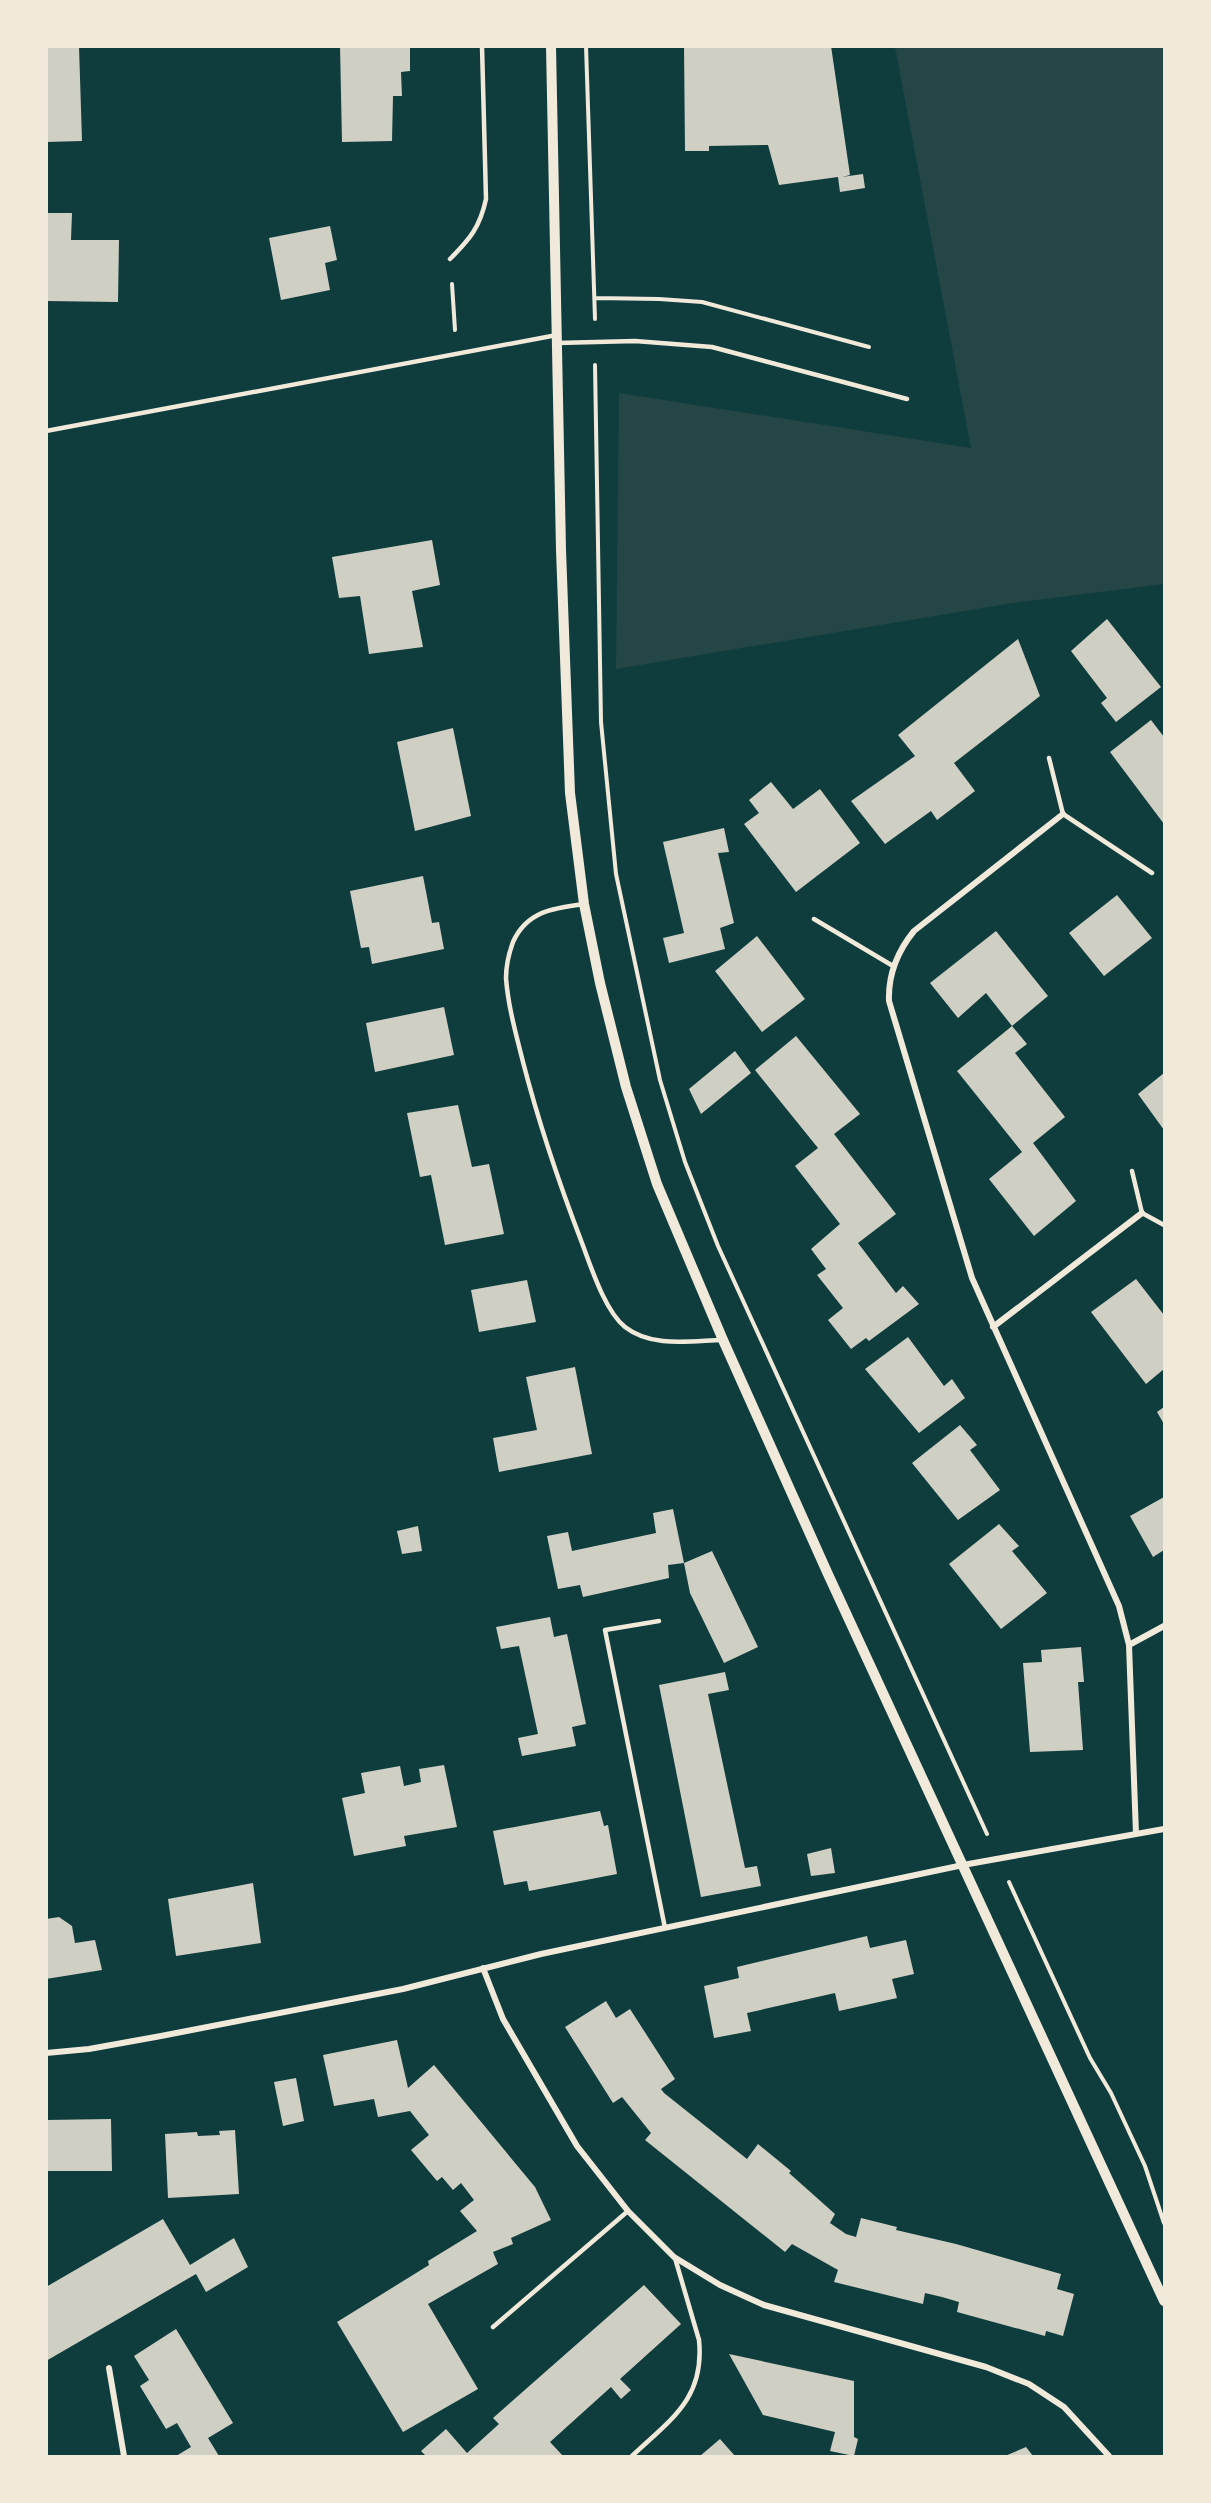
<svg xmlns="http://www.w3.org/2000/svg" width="1211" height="2503" font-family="Mulish,sans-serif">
	<rect width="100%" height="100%" fill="#0f3d3e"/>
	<path fill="#244646" d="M895,47H1164V584L1012,603L616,669L619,393L971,448Z"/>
	<path fill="#cfcfc3" d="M46,46H79L82,141L46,142Z
		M340,46H410V71L401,72L402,96H393L392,141L342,142Z
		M684,46H831L850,175L842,177L863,174L865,188L840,192L838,177L779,185L768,145L709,146V151H685Z
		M46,213H72L71,240H119L118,302L46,301Z
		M330,226L337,260L325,263L330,290L281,300L269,238Z
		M432,540L440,585L412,591L423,647L369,654L360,596L339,598L332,557Z
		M1107,619L1161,687L1116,722L1101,703L1107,698L1071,651Z
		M1018,639L1040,696L954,763L975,791L937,820L931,811L885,844L851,801L915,756L898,735Z
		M1151,720L1164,737V824L1110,752Z
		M453,728L471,816L415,831L397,742Z
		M771,782L793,809L820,789L860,843L796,892L744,824L759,813L749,800Z
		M724,828L729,852L718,853L734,923L720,928L725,949L669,963L663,938L684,933L663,842Z
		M423,876L432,923L439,922L444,949L372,964L369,947L361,948L350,891Z
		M1117,895L1152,938L1104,976L1069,933Z
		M996,931L1048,996L1012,1026L986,993L958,1018L930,983Z
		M757,936L805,999L762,1032L715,971Z
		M444,1007L454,1055L375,1072L366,1023Z
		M1012,1026L1027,1044L1015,1053L1065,1117L1033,1143L1076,1201L1034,1236L989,1179L1022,1152L957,1071Z
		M796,1036L860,1114L834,1134L896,1214L858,1243L896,1293L903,1286L919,1304L869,1341L866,1338L851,1349L828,1320L843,1308L817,1275L826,1269L811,1249L840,1224L795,1166L818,1148L755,1070Z
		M735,1051L751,1073L701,1114L689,1089Z
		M1164,1073V1130L1138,1094Z
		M458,1105L472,1167L489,1164L504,1234L445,1245L431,1175L420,1177L407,1113Z
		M1136,1279L1164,1315V1369L1146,1384L1091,1312Z
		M527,1280L536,1322L479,1332L471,1290Z
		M908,1337L944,1386L952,1379L965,1398L919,1433L865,1369Z
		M575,1367L592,1454L499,1472L493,1438L537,1430L526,1377Z
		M1164,1407V1424L1157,1412Z
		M960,1425L977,1445L970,1450L1000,1490L958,1520L912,1463Z
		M1164,1497V1550L1153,1557L1130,1516Z
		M673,1509L684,1563L668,1565L669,1578L583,1597L580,1585L558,1589L547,1536L568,1532L572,1551L656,1533L653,1513Z
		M999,1524L1019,1546L1012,1551L1047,1593L1001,1629L949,1564Z
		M418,1526L422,1551L402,1554L397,1531Z
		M712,1551L758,1647L724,1663L690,1593L684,1563Z
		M550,1617L554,1637L567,1634L586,1724L572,1727L576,1746L522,1756L518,1738L538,1734L519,1646L501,1649L496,1627Z
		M1081,1647L1084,1682H1078L1083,1750L1030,1752L1023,1663L1042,1662L1041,1650Z
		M725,1672L729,1690L708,1694L745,1868L757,1866L761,1886L701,1897L659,1685Z
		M444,1765L457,1827L404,1836L406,1846L354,1856L342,1798L365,1793L361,1773L400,1766L404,1786L421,1782L419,1769Z
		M600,1811L604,1826L608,1825L617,1874L529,1891L527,1881L504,1885L493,1831Z
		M831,1848L835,1873L811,1876L807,1854Z
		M253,1883L261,1943L176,1956L168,1899Z
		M59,1917L72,1926L75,1943L95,1940L102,1970L46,1979V1919Z
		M867,1936L870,1948L906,1940L914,1974L892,1979L897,1998L839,2011L835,1993L747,2013L751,2031L714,2038L704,1986L739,1978L737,1967Z
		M606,2001L616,2018L630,2009L675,2079L661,2089L664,2093L747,2159L758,2144L791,2171L789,2173L835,2214L830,2223L846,2234L856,2237L861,2218L897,2227L896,2230L956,2244L1061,2274L1057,2289L1074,2294L1063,2336L1046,2331L1045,2336L957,2312L959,2302L942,2297L925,2293L923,2304L834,2282L838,2270L792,2244L785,2252L645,2140L651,2133L622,2097L613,2103L565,2027Z
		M397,2040L408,2088L434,2065L535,2187L551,2220L511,2238L513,2244L493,2252L498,2264L428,2304L478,2389L403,2432L337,2322L429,2265L428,2261L477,2231L460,2211L474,2200L461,2183L453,2190L442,2177L437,2181L411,2150L429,2135L410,2111L378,2117L374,2099L334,2106L323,2055Z
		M296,2078L304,2121L283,2126L274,2082Z
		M111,2119L112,2171H46V2120Z
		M235,2130L239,2194L168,2198L165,2134L197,2132L198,2136L220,2135L219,2131Z
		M163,2219L190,2265L234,2238L248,2267L206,2292L196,2274L46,2361V2287Z
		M644,2285L681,2324L620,2379L631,2390L621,2399L611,2387L550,2442L563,2456H426L421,2451L446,2429L467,2453L499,2424L493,2418Z
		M176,2329L233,2423L208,2438L219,2456H176L191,2447L177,2423L166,2429L140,2386L149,2380L134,2356Z
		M729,2354L854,2381V2437L858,2439L854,2456L830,2451L835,2432L763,2415Z
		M720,2439L735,2456H700Z
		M1026,2447L1033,2456H1005Z"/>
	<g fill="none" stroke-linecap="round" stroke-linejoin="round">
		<path stroke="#f1e9da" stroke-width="4" d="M586,46L595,319
			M452,284L455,330
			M595,298L659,299L702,302L869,347
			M595,365L601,722L616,874L660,1080L685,1162L718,1246L987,1834
			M1009,1882L1090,2058L1111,2093L1145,2166L1164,2223"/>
		<path stroke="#f1e9da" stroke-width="4.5" d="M450,259C470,239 480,227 486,199L482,46
			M557,343L635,341L712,347L907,399
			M46,431L557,335
			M1049,758L1063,814L1152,873
			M584,904C554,908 527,911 513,942C509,953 506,966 506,978C508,1006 516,1034 523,1062C539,1124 559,1183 582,1243C591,1267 605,1311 625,1327C652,1348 690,1341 722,1340
			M814,919L893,966
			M1132,1171L1142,1213L1164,1225
			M659,1621L605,1630L665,1928
			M493,2327L628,2211
			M632,2456C670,2420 705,2399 699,2340L675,2258"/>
		<path stroke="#f1e9da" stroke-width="6" d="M1063,814L914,931C897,952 888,974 889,1001L972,1278L1119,1606L1129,1645L1136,1834
			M993,1327L1142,1213
			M1129,1645L1164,1626
			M483,1968L503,2019L577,2146L628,2211L674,2257L720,2285L764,2305L986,2367L1029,2384L1064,2407L1109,2456
			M46,2053L89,2049L161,2036L403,1989L541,1954L963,1865L1164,1829
			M109,2368L124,2456"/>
		<path stroke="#f1e9da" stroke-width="10" d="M551,46L561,550L570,793L584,904L600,983L626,1087L657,1184L723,1340L827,1572L1164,2301"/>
	</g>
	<rect width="1211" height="2503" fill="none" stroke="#f1e9da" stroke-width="96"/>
</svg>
